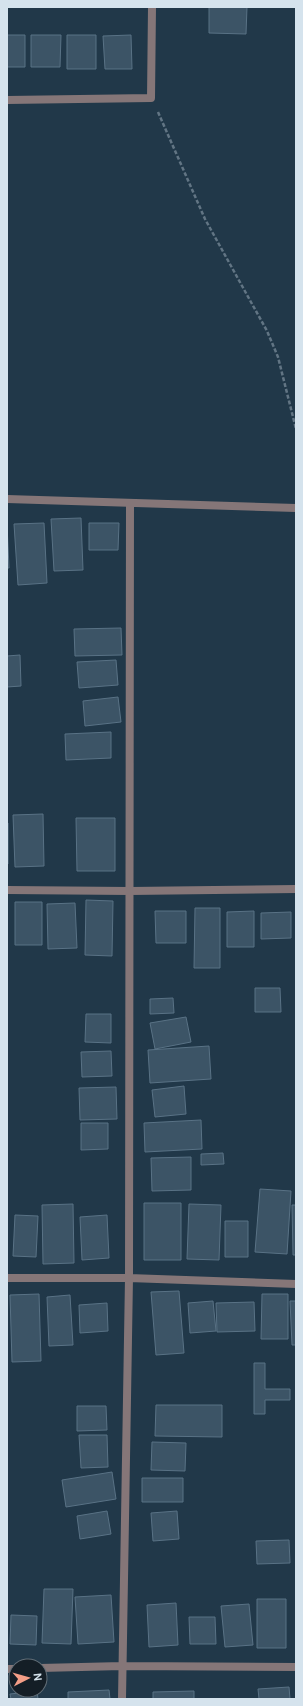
<svg xmlns="http://www.w3.org/2000/svg" width="303" height="1706" font-family="Cabin,sans-serif">
	<rect width="100%" height="100%" fill="#213849"/>
	<path fill="#3c5466" stroke="#597285" d="M209,7H247L246,34L209,33Z
		M7,35H25V67H7Z
		M31,35H61L60,67H31Z
		M67,35H96V69H67Z
		M131,35L132,69H105L103,36Z
		M81,518L83,570L54,571L51,519Z
		M44,523L47,583L18,585L14,524Z
		M89,523H119L118,550H89Z
		M7,524L9,568H7Z
		M121,628L122,655L75,656L74,629Z
		M20,655L21,686L7,687V656Z
		M116,660L118,685L79,688L77,662Z
		M118,697L121,722L85,726L83,701Z
		M111,732V758L66,760L65,734Z
		M43,814L44,866L15,867L13,815Z
		M76,818H115V871H77Z
		M7,823H8V864H7Z
		M86,900L113,901L112,956L85,955Z
		M15,902H42V945H15Z
		M75,903L77,948L48,949L47,904Z
		M195,908H220V968H194Z
		M155,911H186V943H156Z
		M254,911V947H227V912Z
		M291,912V938L261,939V913Z
		M255,988H280L281,1012H255Z
		M173,998L174,1013L150,1014V999Z
		M86,1014H111V1043L85,1042Z
		M186,1017L191,1042L155,1049L150,1023Z
		M209,1046L211,1079L150,1083L148,1050Z
		M111,1051L112,1076L82,1077L81,1052Z
		M184,1086L186,1114L155,1117L152,1090Z
		M116,1087L117,1119L80,1120L79,1088Z
		M201,1120L202,1149L145,1152L144,1123Z
		M81,1123H108V1149L81,1150Z
		M223,1153L224,1164L201,1165V1154Z
		M191,1157V1190L152,1191L151,1158Z
		M260,1189L291,1191L287,1254L255,1252Z
		M144,1203H181V1260H144Z
		M73,1204L74,1263L43,1264L42,1205Z
		M189,1204L221,1205L219,1260L187,1259Z
		M292,1205H296V1255H293Z
		M15,1215L38,1216L36,1257L13,1256Z
		M107,1215L109,1258L82,1260L80,1217Z
		M225,1221H248V1257H225Z
		M179,1291L184,1353L156,1355L151,1292Z
		M39,1294L41,1361L12,1362L10,1295Z
		M262,1294H288V1339H261Z
		M70,1295L73,1345L49,1346L47,1297Z
		M213,1301L216,1331L190,1333L188,1303Z
		M290,1301H296V1345H292Z
		M254,1302L255,1331L217,1332L216,1303Z
		M107,1303L108,1331L80,1333L79,1305Z
		M254,1363H265V1389H290V1400H265V1414H254Z
		M156,1405H222V1437L155,1436Z
		M77,1406H106L107,1430L77,1431Z
		M79,1435H107L108,1467L81,1468Z
		M152,1442L186,1443L185,1471L151,1470Z
		M112,1472L116,1499L66,1507L62,1480Z
		M142,1478H183V1502H142Z
		M107,1511L111,1534L80,1539L77,1516Z
		M177,1511L179,1539L153,1541L151,1513Z
		M289,1540L290,1563L257,1564L256,1541Z
		M44,1589H73L71,1644L42,1643Z
		M111,1595L114,1642L78,1644L75,1597Z
		M257,1599H286V1648H257Z
		M176,1603L178,1645L149,1647L147,1605Z
		M249,1604L253,1645L225,1647L221,1606Z
		M11,1615L37,1616L36,1645L10,1644Z
		M189,1617H215L216,1644H190Z
		M289,1687L290,1699H259L258,1689Z
		M109,1690L110,1699H68V1692Z
		M37,1691L38,1699H11L10,1694Z
		M194,1691V1699H153V1692Z"/>
	<g fill="none" stroke-linecap="round" stroke-linejoin="round">
		<path stroke="#627584" stroke-width="2.5" stroke-dasharray="4 2" stroke-linecap="butt" d="M158,112L205,219L267,331L278,357L296,429"/>
		<path stroke="#857678" stroke-width="8" d="M7,100L151,98L152,7
			M7,499L296,508
			M7,890L130,891L296,889
			M7,1278H129L296,1284
			M40,1668L122,1666L296,1667
			M7,1669H16
			M122,1699L129,1278L130,503"/>
	</g>
	<rect width="303" height="1706" fill="none" stroke="#d5e3ed" stroke-width="16"/>
	<g transform="translate(28 1678) rotate(84)"><circle r="19" fill="#141e26" stroke="#616d76"/>
	<path d="M0-3L7 15L0 10L-7 15Z" fill="#f49e87"/>
	<text y="-6" font-size="11" font-weight="bold" text-anchor="middle" fill="#d5e3ed">N</text>
	</g>
</svg>
